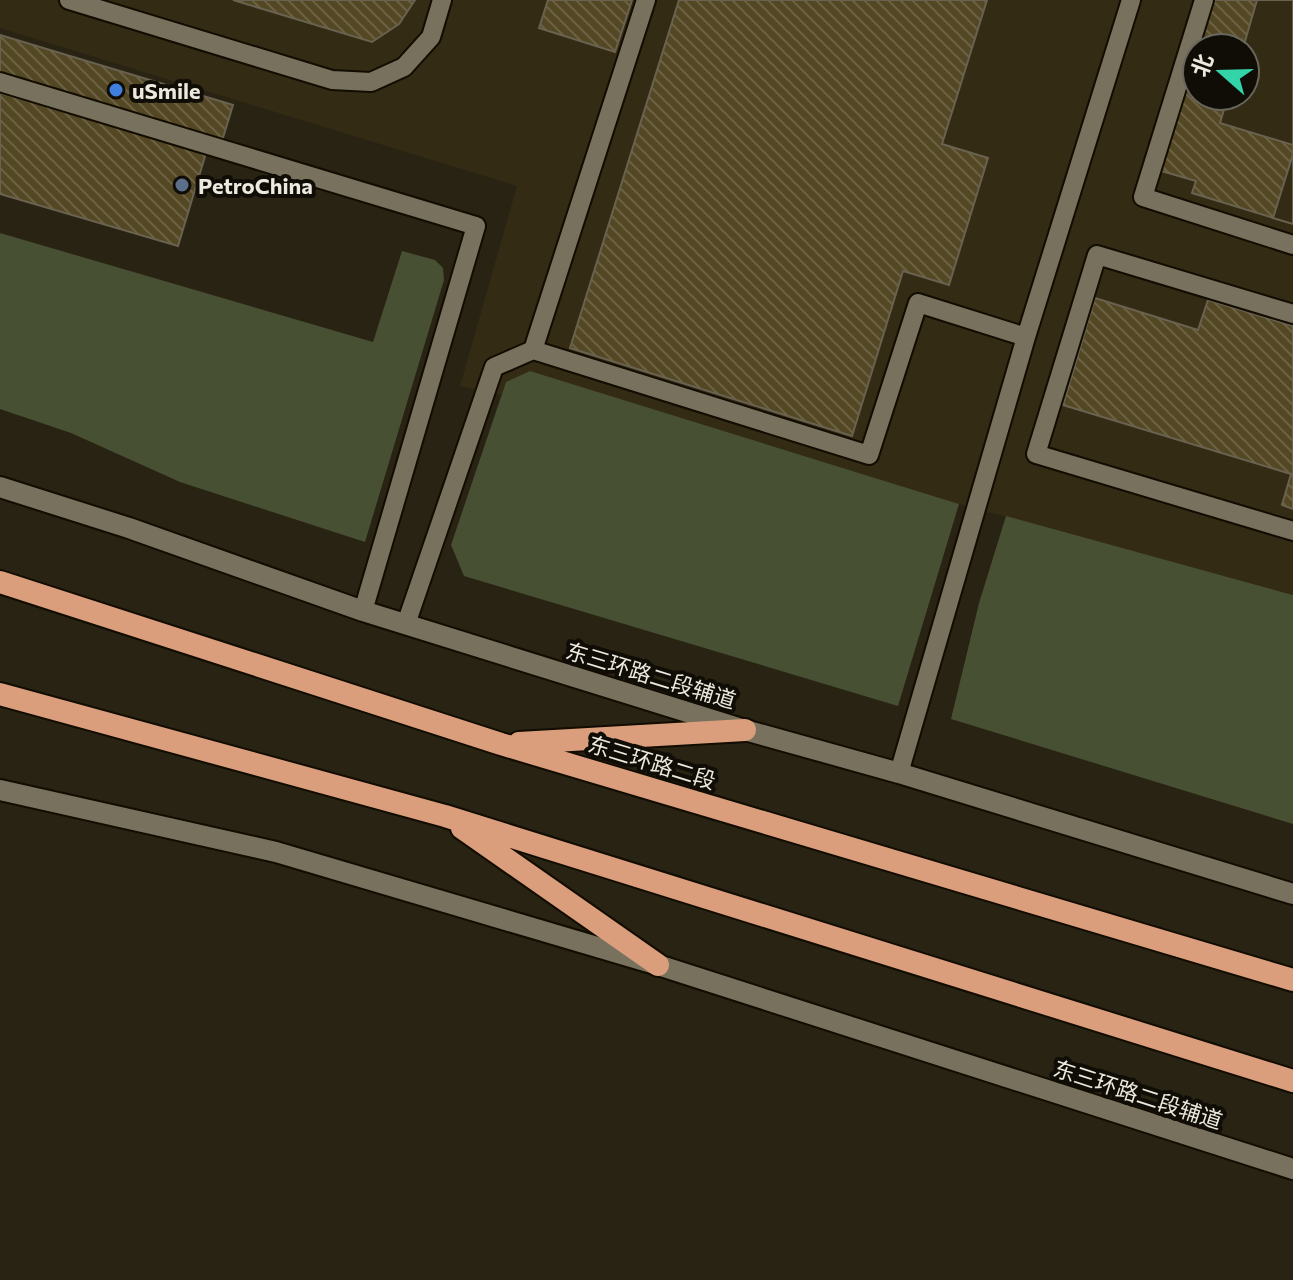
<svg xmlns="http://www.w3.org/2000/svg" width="1293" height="1280" font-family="Commissioner,'Noto Sans SC',sans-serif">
	<defs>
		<pattern id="building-back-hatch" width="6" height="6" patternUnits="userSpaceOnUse" patternTransform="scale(2)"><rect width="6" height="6" fill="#534724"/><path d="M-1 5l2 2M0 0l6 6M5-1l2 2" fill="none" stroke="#6c6243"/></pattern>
	</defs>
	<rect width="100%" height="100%" fill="#292313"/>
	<path fill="#342b14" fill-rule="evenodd" d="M0,0H1293V595L959,504L530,371L506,382L501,395L460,386L517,186L0,28ZM1197,48H1245V96H1197Z"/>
	<path fill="#475032" d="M0,233L373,342L402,251L435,260L443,268L444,280L365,542L180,482L71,433L0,409Z
		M530,371L959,504L898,706L464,576L451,545L506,382Z
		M1006,516L1293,595V824L951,719L979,603Z"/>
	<path fill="url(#building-back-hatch)" stroke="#696250" stroke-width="2" fill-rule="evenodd" d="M233,0H415L399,24L372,42Z
		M548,0H632L615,52L539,28Z
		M679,0H987L942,144L988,158L949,285L903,271L852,436L570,348Z
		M1211,0H1293V224L1192,193L1196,181L1158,170ZM1197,48H1245V96H1197Z
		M1257,0H1293V145L1220,123L1228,96H1245V48H1243Z
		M0,35L233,105L222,141L0,74Z
		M0,93L206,153L178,246L0,194Z
		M1293,154V224L1273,218Z
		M1095,298L1198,330L1208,300L1293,326V509L1282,505L1291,474L1063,405Z"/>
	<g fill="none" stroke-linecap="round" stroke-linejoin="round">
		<g stroke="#120c01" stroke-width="22">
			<path id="service" d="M69,0L332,80L371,82L404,67L431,37L442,0
				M1204,0L1143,197L1293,245
				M0,82L476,226L363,611
				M1293,314L1097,255L1036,454L1293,531
				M533,350L646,0
				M406,624L494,367L533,350L869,455L918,303L1026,337
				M899,773L1026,337L1131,0"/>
		</g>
		<g stroke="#120c01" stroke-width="24">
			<path id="secondary" d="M0,487L129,528L363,611L745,730L899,773L1293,894
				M0,790L276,852L658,965L1293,1169"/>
		</g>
		<g stroke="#120c01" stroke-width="26">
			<path id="trunk" d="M0,582L501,744L1293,980
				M0,694L445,816L1293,1081
				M519,743L745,730
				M462,828L658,965"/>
		</g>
		<use href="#service" stroke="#78715e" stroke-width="18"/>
		<use href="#secondary" stroke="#78715e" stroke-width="20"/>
		<use href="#trunk" stroke="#da9e7c" stroke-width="22"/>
	</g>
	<circle fill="#3f7fe0" stroke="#100d06" stroke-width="3" cx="116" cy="90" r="8"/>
	<circle fill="#5c6f8a" stroke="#100d06" stroke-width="3" cx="182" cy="185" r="8"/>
	<g text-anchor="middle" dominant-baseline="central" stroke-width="8" stroke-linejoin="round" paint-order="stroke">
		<g font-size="22" font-weight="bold" fill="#ece9de" stroke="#100d06" text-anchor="start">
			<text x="132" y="90">uSmile</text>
			<text x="198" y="185">PetroChina</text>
		</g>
		<g font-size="22" fill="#ece9de" stroke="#100d06">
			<text transform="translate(651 675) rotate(17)">东三环路二段辅道</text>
			<text transform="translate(652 762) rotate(17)">东三环路二段</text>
			<text transform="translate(1138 1094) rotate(18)">东三环路二段辅道</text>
		</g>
	</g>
	<g transform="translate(1221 72) rotate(290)"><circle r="38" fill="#100d06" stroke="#68655c" stroke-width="2"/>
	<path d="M0-6L14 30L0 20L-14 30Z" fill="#33d4a8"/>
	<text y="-12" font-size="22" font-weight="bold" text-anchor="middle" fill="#ece9de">北</text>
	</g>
</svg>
